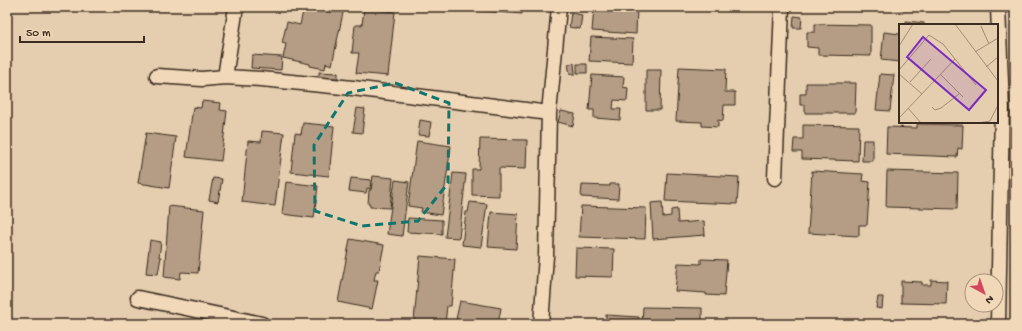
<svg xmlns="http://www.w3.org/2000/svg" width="1022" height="331" font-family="'Gochi Hand',sans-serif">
	<rect width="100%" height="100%" fill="#e5ceaf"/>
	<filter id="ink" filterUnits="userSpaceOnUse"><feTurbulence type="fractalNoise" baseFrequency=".025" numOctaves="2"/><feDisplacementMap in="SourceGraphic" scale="8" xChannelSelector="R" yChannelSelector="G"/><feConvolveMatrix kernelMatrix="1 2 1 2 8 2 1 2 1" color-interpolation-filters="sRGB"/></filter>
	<g filter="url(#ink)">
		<path fill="#b49d84" stroke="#3b2a1e" d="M304,7H337L344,8L332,65L326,63L325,69L310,66V64L283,58L286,44L282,43L287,22L300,25Z
			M473,7H523L522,14L472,10Z
			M594,7H637L636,34L592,31Z
			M886,7H906V10L886,9Z
			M364,8L395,12L388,76L356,73L359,53H352L355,25H362Z
			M571,13L582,15L580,29L569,27Z
			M794,16L802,17L801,28H793Z
			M906,21L924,23V25H906Z
			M815,24L871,25V56L818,55V48L807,47V32H815Z
			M884,32L900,34V62L881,60Z
			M591,37L633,39L632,63L589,61Z
			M252,55L282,57L281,70L251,68Z
			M574,63L575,74H570L568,64Z
			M577,64H587V73H577Z
			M679,67L726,69L725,92H735V105H724L723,121L718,120V127L702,126V122L676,121Z
			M646,70H661L660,110H646Z
			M319,72L338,73V78H319Z
			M880,74L894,75L890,111L876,110Z
			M592,75L624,77L623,87L628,88L627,101L614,100L613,109H621L620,120L594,118V110H589Z
			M806,83H856L855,113H805V105H800V94H806Z
			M202,101L221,103L220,110L227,111L221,161L186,157L193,107L201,108Z
			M357,108L365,109L362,133L353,132Z
			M561,111L575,114L573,126L558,122Z
			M420,120L431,122L429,136L418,135Z
			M303,123L334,126L329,176L291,172L295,133L301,134Z
			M917,124L963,125L962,149L958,148L957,157L886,154L887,127L917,128Z
			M803,125L859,126L858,161L802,159V152H793L794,139H803Z
			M262,131L284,133L275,206L242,202L248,141L261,142Z
			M146,133L176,137L169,188L138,183Z
			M480,139L527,140L526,169L499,168V196L472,195V169H479Z
			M863,140H873V161H862Z
			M417,141L451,146L441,215L421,212L422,208L408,206Z
			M812,171L863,174L862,181L870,182L867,225H859V236L808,233Z
			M887,171L958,173L957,209L886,207Z
			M453,173L466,174L459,238L445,237Z
			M667,173L739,177L737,204L665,201Z
			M373,176L393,178L390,208L370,207V205L368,204L369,190H371Z
			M213,178L222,179L218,202L209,200Z
			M351,178L371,180L370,189L367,188L366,193L349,191Z
			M395,180L409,182L402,236L387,234Z
			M286,182L318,186L314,218L282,214Z
			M610,184H619L618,199L581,197L582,185L610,186Z
			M470,202L487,204L481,247L462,245L466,212H468Z
			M662,202L663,217L671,216V210L677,209L678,223L704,221L705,235L653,239L651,203Z
			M169,206L204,210L198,273L181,272L180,279L164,277Z
			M581,206L646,208L645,239L579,237Z
			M491,212L518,214L516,249L488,247Z
			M408,218L442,220V234L407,232Z
			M350,239L384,245L379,271H376L374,280H378L372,309L338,302Z
			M150,240L161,242L159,257H161L158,274L146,273Z
			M576,248L614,249L613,277L575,276Z
			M420,256L455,259L451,306H447L445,324L414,321Z
			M701,259L727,260L724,296L706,295V293L675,291L678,263L701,264Z
			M931,280L947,281L946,304L901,303V281L922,282V285H931Z
			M878,297H883L882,309L876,308Z
			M460,301L501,308L498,324H455Z
			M643,307L702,308V324H642Z
			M606,315L639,317L638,324H606Z"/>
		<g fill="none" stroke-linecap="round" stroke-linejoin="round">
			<g stroke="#3b2a1e" stroke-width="17">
				<path id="street" d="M998,7L1002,108L998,324
					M157,76L202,79L225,77L261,79L353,88L549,113
					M225,77L236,7
					M775,178L782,7
					M138,298L262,324
					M541,324L546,256L549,113L559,7"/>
			</g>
			<use href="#street" stroke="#f0d8b8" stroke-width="14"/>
		</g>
	</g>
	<path fill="none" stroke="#0f766e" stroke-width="3" stroke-dasharray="8 5" stroke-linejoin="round" d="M395,83L449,103L448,183L418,221L362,226L315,211L314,145L348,93Z"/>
	<g transform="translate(899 24)">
		<rect width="99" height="99" fill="#e5ceaf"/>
		<path fill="none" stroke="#a18c75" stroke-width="1" d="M56,0L99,57M82,2L90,20M0,22L14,0M76,28L99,14M87,43L99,33M0,46L30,11L44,20L56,35M0,50L23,70M42,51L64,73M11,58L32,35M33,83L36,86L42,84L60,70M9,84L22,99M0,94L56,35L77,61M79,99L91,97L99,81"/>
		<path fill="#7b2cbf" fill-opacity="0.15" stroke="#7b2cbf" stroke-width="2" d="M24,13L87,66L70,86L8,33Z"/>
		<rect width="99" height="99" fill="none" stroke="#3b2a1e" stroke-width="2"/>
	</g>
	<rect width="1022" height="331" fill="none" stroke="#f0d8b8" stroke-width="24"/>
	<rect x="12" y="12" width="998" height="307" fill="none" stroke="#3b2a1e" stroke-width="1.5" filter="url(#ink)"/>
	<g transform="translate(984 293) rotate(140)"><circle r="19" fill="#f0d8b8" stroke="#a8927a"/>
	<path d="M0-3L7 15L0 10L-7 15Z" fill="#d1495b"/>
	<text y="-6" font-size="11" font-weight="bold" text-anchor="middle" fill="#3b2a1e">N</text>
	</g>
	<path d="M20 36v6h124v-6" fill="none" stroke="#3b2a1e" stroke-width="2"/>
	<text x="26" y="36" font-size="12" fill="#3b2a1e" stroke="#f0d8b8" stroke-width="3" paint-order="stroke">50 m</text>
</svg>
